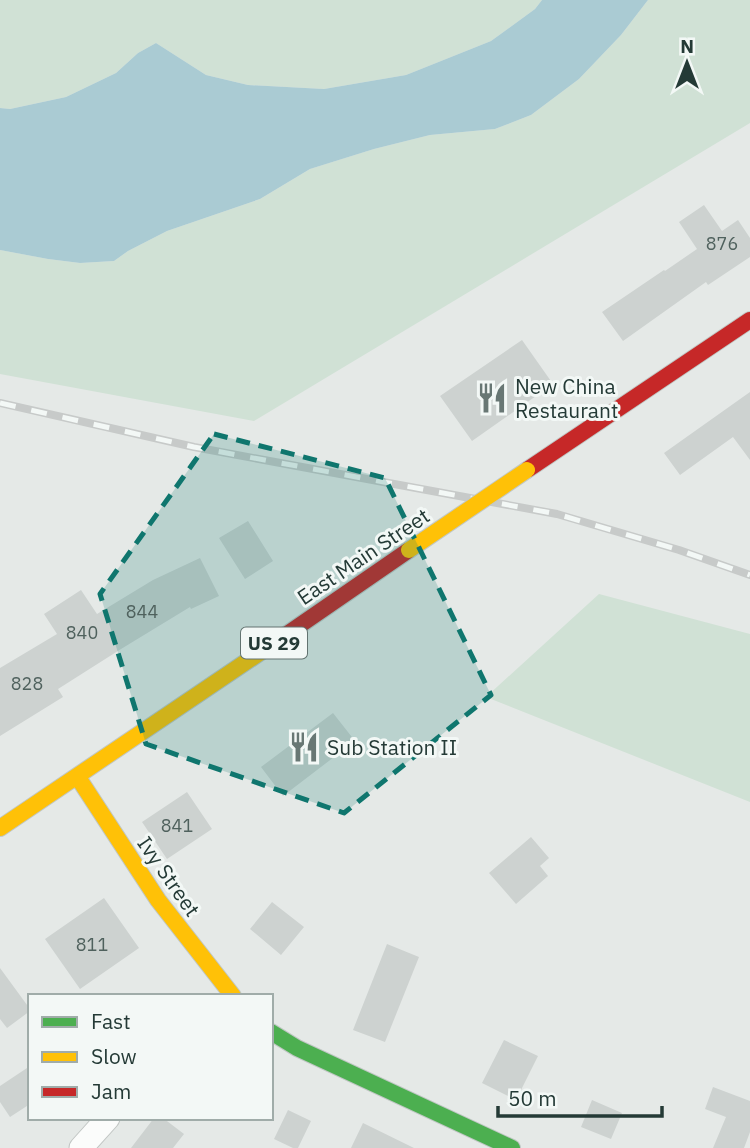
<svg xmlns="http://www.w3.org/2000/svg" width="750" height="1148" font-family="'IBM Plex Sans',sans-serif">
	<rect width="100%" height="100%" fill="#e5e9e7"/>
	<path fill="#d0e1d5" d="M0,0H542L535,9L491,41L406,75L324,89L248,85L206,75L156,43L138,53L116,73L66,97L10,109L0,108Z
		M648,0H750V123L254,421L0,374V250L48,259L80,263L114,261L128,251L167,231L260,199L310,169L374,149L430,135L495,129L531,115L579,79L621,35Z
		M599,594L750,634V802L486,697Z"/>
	<path fill="#aacbd3" d="M542,0H648L621,35L579,79L531,115L495,129L430,135L374,149L310,169L260,199L167,231L128,251L114,261L80,263L48,259L0,250V108L10,109L66,97L116,73L138,53L156,43L206,75L248,85L324,89L406,75L491,41L535,9Z"/>
	<path fill="#cdd2d0" d="M704,205L722,231L738,220L750,238V257L708,285L706,282L623,341L602,312L664,270L665,271L697,249L679,222Z
		M522,340L553,384L472,441L440,396Z
		M750,392V460L733,437L680,475L664,453Z
		M248,521L273,561L245,579L219,538Z
		M200,558L219,596L191,609L190,607L121,649L58,689L63,697L0,736V668L57,634L44,614L81,590L97,614L153,580Z
		M333,713L355,741L283,796L261,767Z
		M187,792L212,829L167,859L142,822Z
		M531,837L549,858L540,866L548,876L516,904L489,873Z
		M104,898L139,948L80,989L45,939Z
		M272,902L304,927L281,955L250,929Z
		M387,944L419,957L385,1042L353,1030Z
		M0,968L30,1009V1011L7,1028L0,1019Z
		M504,1040L538,1056L516,1100L482,1083Z
		M30,1066V1104L10,1117L0,1102V1086Z
		M713,1087L750,1101V1132L744,1148H713L726,1117L705,1109Z
		M592,1100L622,1113L611,1139L581,1127Z
		M288,1110L311,1121L298,1148H293L274,1139Z
		M154,1118H163L184,1134L173,1148H131Z
		M363,1123L414,1148H351Z"/>
	<g fill="none" stroke-linecap="round" stroke-linejoin="round">
		<g stroke="#c2c6c4" stroke-width="25">
			<path id="street" d="M81,1148L108,1118"/>
		</g>
		<g stroke="#c0c7c4" stroke-width="18">
			<path id="fast" d="M271,1032L297,1048L512,1148"/>
		</g>
		<g stroke="#c0c7c4" stroke-width="18">
			<path id="slow" d="M77,776L158,900L233,996
				M0,828L277,641"/>
		</g>
		<g stroke="#c0c7c4" stroke-width="18">
			<path id="jam" d="M527,470L750,320
				M277,641L409,550"/>
		</g>
		<use href="#street" stroke="#fbfcfb" stroke-width="23"/>
		<use href="#fast" stroke="#4caf50" stroke-width="16"/>
		<use href="#slow" stroke="#ffc107" stroke-width="16"/>
		<use href="#jam" stroke="#c62828" stroke-width="16"/>
		<g stroke="#c7cac9" stroke-width="8">
			<path id="rail" d="M0,403L194,447L557,514L679,550L750,575"/>
		</g>
		<use href="#rail" stroke="#f3f8f6" stroke-width="5" stroke-dasharray="16" stroke-linecap="butt"/>
		<g stroke="#c1c8c6" stroke-width="18" stroke-linecap="butt">
			<path id="slow-bridge" d="M409,550L527,470"/>
		</g>
		<use href="#slow-bridge" stroke="#ffc107" stroke-width="16"/>
	</g>
	<path fill="#0f766e" fill-opacity="0.2" stroke="#0f766e" stroke-width="5" stroke-dasharray="14 9" stroke-linejoin="round" d="M214,434L385,478L491,695L344,813L146,744L100,594Z"/>
	<defs>
		<g id="restaurant-bare" transform="scale(2.415)"><path d="M-5-6h1v4h1v-4h1v4h1v-4h1v5L-1.5 .5V6h-2V.5L-5-1ZM5-6V6H3V1.5H1.5Q1.5-4 5-6Z" fill="#687774" stroke="#f3f8f6" stroke-width="2.5" paint-order="stroke"/></g>
	</defs>
	<g fill-rule="evenodd">
		<use href="#restaurant-bare" x="492" y="398"/>
		<use href="#restaurant-bare" x="304" y="747"/>
	</g>
	<g text-anchor="middle" dominant-baseline="central" stroke-width="6" stroke-linejoin="round" paint-order="stroke">
		<g font-size="18" fill="#4f615d">
			<text x="722" y="243">876</text>
			<text x="142" y="611">844</text>
			<text x="82" y="632">840</text>
			<text x="27" y="683">828</text>
			<text x="177" y="825">841</text>
			<text x="92" y="944">811</text>
		</g>
		<rect fill="#f3f8f6" stroke="#627370" stroke-width="2" x="241" y="627.5" width="66" height="31" rx="5"/>
		<g font-size="19" font-weight="bold" fill="#243a36">
			<text x="274" y="643">US 29</text>
		</g>
		<g font-size="21" fill="#243a36" stroke="#f3f8f6" text-anchor="start">
			<text x="515" y="386">New China<tspan x="515" dy="24">Restaurant</tspan></text>
			<text x="327" y="747">Sub Station II</text>
		</g>
		<g font-size="21" fill="#243a36" stroke="#f3f8f6">
			<text transform="translate(363 556) rotate(-34)">East Main Street</text>
			<text transform="translate(169 876) rotate(55)">Ivy Street</text>
		</g>
	</g>
	<rect x="28" y="994" width="245" height="126" fill="#f3f8f6" stroke="#a0aca9" stroke-width="2"/>
	<rect x="42" y="1017" width="35" height="10" fill="#4caf50" stroke="#a0aca9" stroke-width="2"/>
	<text x="91" y="1029" font-size="21" fill="#243a36">Fast</text>
	<rect x="42" y="1052" width="35" height="10" fill="#ffc107" stroke="#a0aca9" stroke-width="2"/>
	<text x="91" y="1064" font-size="21" fill="#243a36">Slow</text>
	<rect x="42" y="1087" width="35" height="10" fill="#c62828" stroke="#a0aca9" stroke-width="2"/>
	<text x="91" y="1099" font-size="21" fill="#243a36">Jam</text>
	<g transform="translate(687 63)" stroke="#f3f8f6" stroke-width="5" paint-order="stroke">
	<path d="M0-5L12 26L0 18L-12 26Z" fill="#243a36"/>
	<text y="-10" font-size="19" font-weight="bold" text-anchor="middle" fill="#243a36">N</text>
	</g>
	<path d="M498 1106v10h164v-10" fill="none" stroke="#243a36" stroke-width="3.5"/>
	<text x="508" y="1106" font-size="21" fill="#243a36" stroke="#f3f8f6" stroke-width="5" paint-order="stroke">50 m</text>
</svg>
